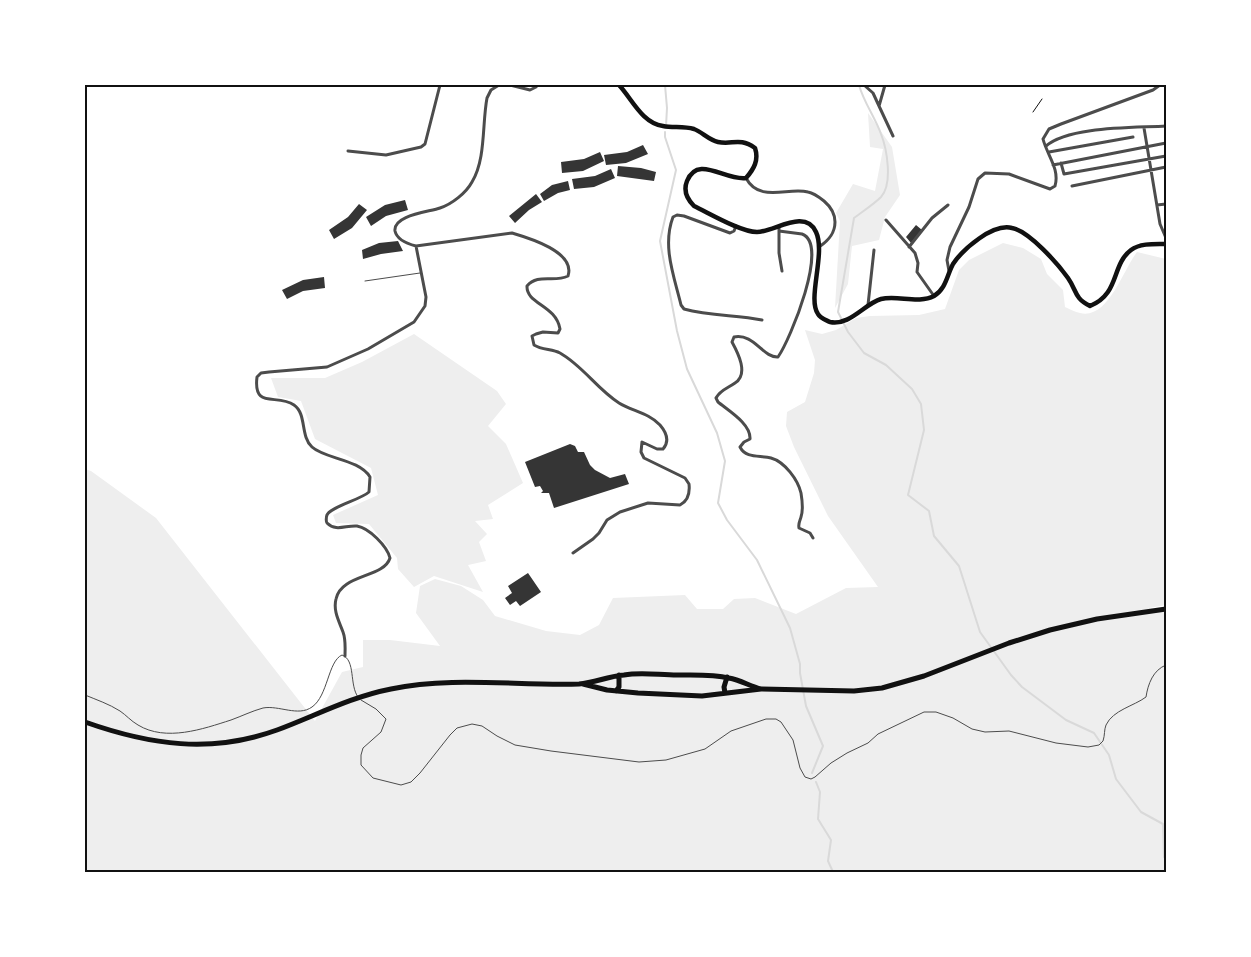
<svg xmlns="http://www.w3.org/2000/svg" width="1251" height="957" font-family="Helvetica,sans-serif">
	<rect width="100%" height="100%" fill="#fff"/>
	<path fill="#eee" d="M868,113L892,147L900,195L885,217L879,240L852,246L848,284L835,308L840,221L836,213L853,184L875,191L883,149L870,147Z
		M1003,243L1023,248L1041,259L1047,274L1063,290L1065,307C1070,309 1075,312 1080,313C1108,320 1123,270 1137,252L1166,259V605L1149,608L1166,611V872H85V469L91,471L156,518L315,721L342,672L363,667V640H390L440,646L416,613L420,586L435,579L461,586L483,600L495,616L546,631L580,635L599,625L613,598L685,595L697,609H723L734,599L755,598L796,614L846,588L878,587L828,516L794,447L786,426L787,412L805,402L814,373L815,360L805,330L822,334L836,330L856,318L870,316L919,315L945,309L959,270L969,260Z
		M414,334L497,391L506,404L488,426L506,444L523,483L488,505L493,519L475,521L487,534L479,542L486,561L468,565L483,592L434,576L414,587L398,569L397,558L369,524L336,523L333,515L378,495L371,468L315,439L301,401L278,397L271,378H325L362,362Z"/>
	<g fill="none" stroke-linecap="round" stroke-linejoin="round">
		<path stroke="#d9d9d9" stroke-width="2" d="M665,85L667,108L666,126
			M859,85C864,103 875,117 881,134C887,149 893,184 881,197C873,205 863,211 854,218L838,312L848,332L864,353L886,365L912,389L921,404L924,430L908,495L929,511L934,536L959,566L980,632L1011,675L1022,687L1066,720L1094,733L1109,755L1116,779L1141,812L1163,824L1164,857L1166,859
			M665,132V137L676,170L660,241L677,331L687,369L717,433L725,461L718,503L727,520L757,560L790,628L800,664V673L806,706L823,746L812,773
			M816,782L820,792L818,819L831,840L828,861L833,872"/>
	</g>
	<path fill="#353535" d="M643,145L648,154L626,163L606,165L604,155L627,152Z
		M600,152L604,161L583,171L562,173L561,162L584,159Z
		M618,166L641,168L656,172L654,181L617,176Z
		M611,169L615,178L594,187L574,189L572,179L595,176Z
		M568,181L570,190L558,193L544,201L540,194L552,185Z
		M536,194L542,202L529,210L515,223L509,216Z
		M405,200L408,210L386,216L371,226L366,217L385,205Z
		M359,204L367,210L352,228L334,239L329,230L348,217Z
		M916,225L922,230L911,243L906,237Z
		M398,241L403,251L381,254L363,259L362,250L379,243Z
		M324,277L325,288L303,291L287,299L282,290L303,280Z
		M570,444L575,446L578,452H584L590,465L595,470L610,478L625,474L629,484L554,508L549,493H541L543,491L540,486L535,487L525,462Z
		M528,573L541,592L520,606L516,601L510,605L505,598L512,593L508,586Z"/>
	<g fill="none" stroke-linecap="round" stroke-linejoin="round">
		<path stroke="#111" stroke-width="1" d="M1033,112L1042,99"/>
		<path stroke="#4c4c4c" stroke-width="1" d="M365,281L420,273
			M85,695C97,700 109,704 120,711C126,715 131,721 138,725C166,742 203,729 231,720C242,716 252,711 263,708C279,705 298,717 312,707C328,696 328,661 342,655C356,660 349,685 358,697
			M361,700L376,709L386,719L381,732L363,748L361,755V765L373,778L401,785L411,782L420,773L450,735L457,728L472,724L482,726L497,736L515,745L551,751L639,762L666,760L705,749L731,731L766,719H776L781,722L793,740L800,768L805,777L811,779L815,777L831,763L847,753L868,743L878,734L924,712H936L953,718L972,729L985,732L1009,731L1056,743L1088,747L1099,745L1103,741C1105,735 1104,730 1106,725C1113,710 1134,706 1146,697C1148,684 1153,670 1166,665"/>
		<path stroke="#4c4c4c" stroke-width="3" d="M499,85L491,90L487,98C482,124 486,159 472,182C466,193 452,204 440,208C429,212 393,215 395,231C397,240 408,244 416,246L512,233C529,238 576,252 568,276C554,283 538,273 527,286C526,304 556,305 560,329L558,333L543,332L536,334L532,336L534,345C542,350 552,349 560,353C583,366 597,389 619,403C632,411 649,413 660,425C666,432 670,441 663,449H657L642,442L641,452L644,458L685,478L689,484C690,493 688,501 680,505L648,503L620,512L607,520L599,533L593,539L573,553
			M510,85L530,90L536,87L537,85
			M864,85L873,93L879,106L885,85
			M879,106L893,136
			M1144,128L1160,224L1166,238
			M1046,146C1069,126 1135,128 1166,126
			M348,151L386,155L421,147L425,144L440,85
			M1049,152L1133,137
			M1061,163L1064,174L1166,156
			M1053,165L1166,143
			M746,178C759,203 788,187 808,192C814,193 819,197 824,201C831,207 835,213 835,222C835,234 828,241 819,247
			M1072,186L1166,167
			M1157,205L1166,204
			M886,220L915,253L918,263L917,272L934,296
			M736,226L734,231L730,233L684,216L677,215L673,217C662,246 674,276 681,305L684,309C710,316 736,315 762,320
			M779,226V231L802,234C830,244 790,340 778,357C763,358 754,333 734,337L732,342C738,353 749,374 735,383C728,388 720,390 716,398L718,402C729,411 751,424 750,439L744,442L740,447C746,459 760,455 771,458C785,462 798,480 801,493C802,499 803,511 801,517C800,521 798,523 799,528L810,533L813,538
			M779,231V253L782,271
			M909,247L932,218L948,205
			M949,271L947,260L950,247L969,207L978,179L985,173L1009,174L1050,189L1055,186C1060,169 1047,155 1043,139L1049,129L1061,124L1153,90L1160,85
			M868,305L874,250
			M345,656C345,648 346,640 343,632C339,621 333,611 336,599C341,574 384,578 390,558C387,546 369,528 357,526C346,525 336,532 327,523C326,522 326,517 327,515C330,507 360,500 369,492L370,477C359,459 325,459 312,447C300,436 307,414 294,405C277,393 253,410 257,377L261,373L269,372L327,367L368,349L414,322L425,306L426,297L416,246"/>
		<path stroke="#111" stroke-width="4.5" d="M619,85C632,99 642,123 663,126C673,128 683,126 694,129C702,132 709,140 718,142C733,145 739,137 755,148C759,160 754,169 746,178C725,181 698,154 687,181C683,191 687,199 694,206C709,213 741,232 757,232C774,232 805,208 816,232C826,253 807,299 818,314C820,318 826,320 830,322C850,326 864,304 881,299C897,295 919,304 934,296C946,289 947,275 953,264C963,249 993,223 1012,228C1029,231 1058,264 1068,278C1077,291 1074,298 1090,306C1120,294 1111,265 1131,250C1140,243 1155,244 1166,244"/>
		<path stroke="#111" stroke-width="5" d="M583,684L607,690L638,693L702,696L761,689L854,691L882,688L924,676L1009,643L1050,630L1097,619L1166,609
			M616,691L619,687V675
			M725,693L724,687L727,677
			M85,722C150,745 211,754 277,730C315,716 350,697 391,689C452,676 517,686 579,684C594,683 609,676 624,675C641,672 659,675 677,675C694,675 713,674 729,678C740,680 750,686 761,689"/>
	</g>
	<rect width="1251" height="957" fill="none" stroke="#ffffff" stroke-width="172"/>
	<rect x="86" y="86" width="1079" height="785" fill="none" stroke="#111" stroke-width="2"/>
</svg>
